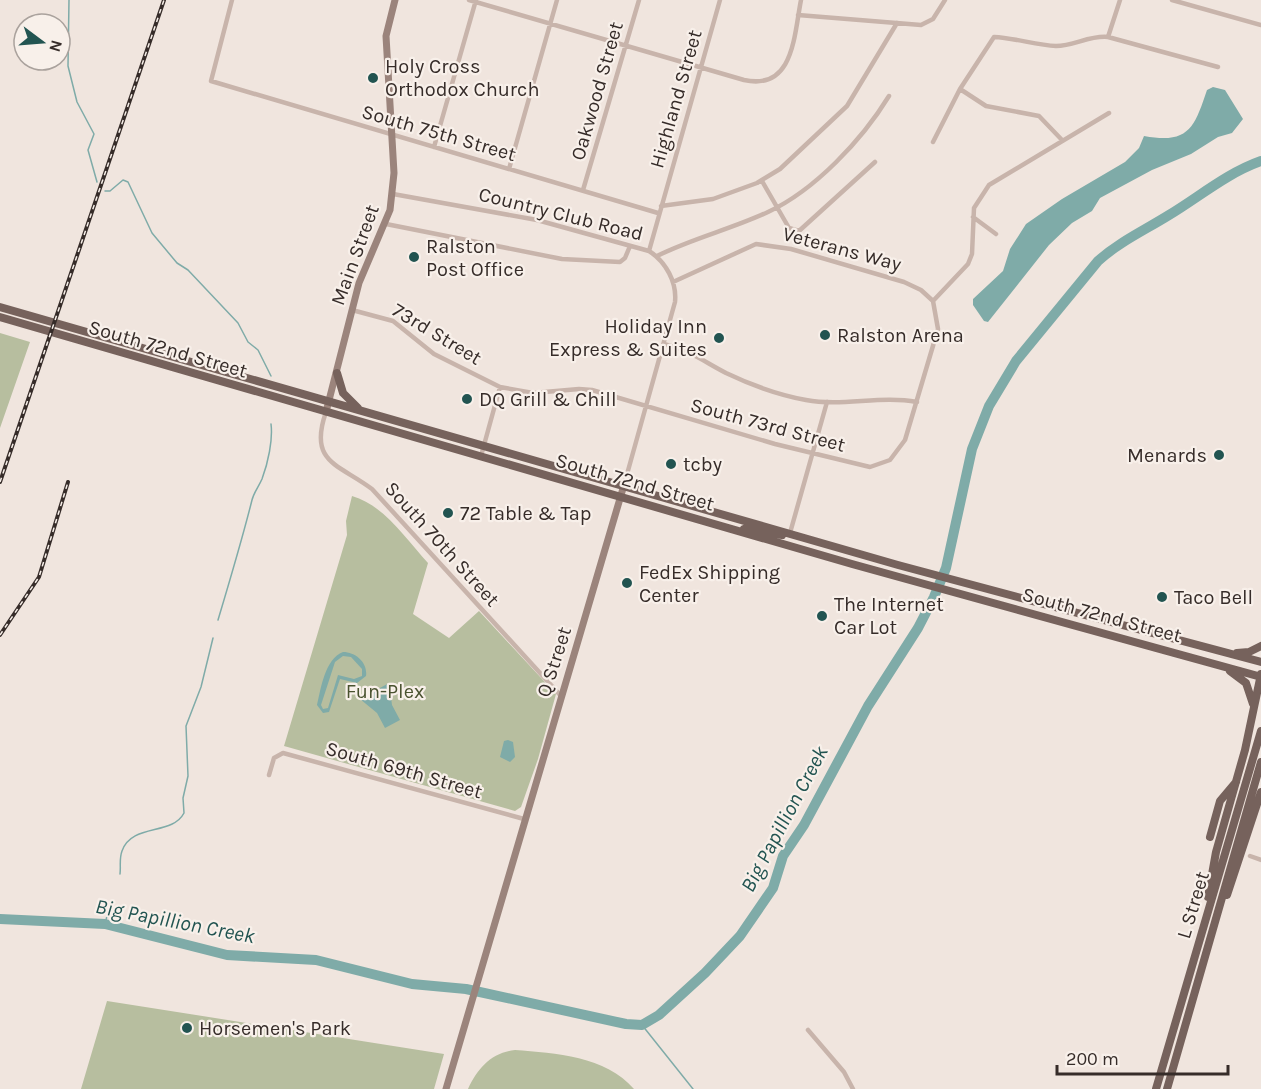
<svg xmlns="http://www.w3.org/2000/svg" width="1261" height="1089" font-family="Karla,sans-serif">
	<rect width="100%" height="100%" fill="#f0e5de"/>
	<path fill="#b7be9f" d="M0,333L30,342L0,428Z
		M352,496C384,505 406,539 428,563L413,614L449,638L479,611L556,694L538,759L521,807L515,811L284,746L347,535L346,521Z
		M107,1001L444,1054L434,1089H81Z
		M515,1050C555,1053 606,1056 634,1089H468C478,1068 491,1053 515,1050Z"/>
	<path fill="#7faba8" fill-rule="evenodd" d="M1213,87L1225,90L1243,119L1232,133L1218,137L1191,154L1152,170L1100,198L1092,211L1072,223L1049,245L988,322L984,321L973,305V299L1003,271L1010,249L1026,224L1062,199L1125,162L1139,148L1144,136C1188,144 1194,129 1207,90Z
		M343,652C356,652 368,663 366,676L357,683L340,679L329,712L323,713L317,705C321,688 325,659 343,652ZM343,656L351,657L362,669V676L354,679L338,675L328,708L323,709L321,705L335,662Z
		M389,683L392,705L400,720L385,728L377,713L360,699Z
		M508,740L513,742L515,757L510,762L500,757L504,741Z"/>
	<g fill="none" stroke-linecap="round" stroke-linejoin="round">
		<path stroke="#7faba8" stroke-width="1.5" d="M69,0L68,66L77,102L94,134L88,150L97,182
			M105,191H110L123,180L128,182L152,233L177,263L188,270L238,323L248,342L258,350L271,376
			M218,620C230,580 242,540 252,500C254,492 259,486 262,479C268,463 273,440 271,424
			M120,874C121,866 119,859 122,851C132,823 172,836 184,813L183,798L188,776L186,726L201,687L213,638
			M105,924L110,904
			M642,1025L693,1089"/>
		<path stroke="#7faba8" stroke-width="10" d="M0,919L105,924L227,955L316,960L412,984L466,989L626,1024L642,1025L659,1015L705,973L740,936L773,888L783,856L804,825L868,706L918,628L934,597L946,568L972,449L989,406L1016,361L1098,261C1119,242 1145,230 1169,215C1199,197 1227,173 1261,161"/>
		<path stroke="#c8b4ab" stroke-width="4.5" d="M232,0L211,81L658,213
			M469,0L744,80C794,91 794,35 801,0
			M1172,0L1261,25
			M798,15L921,25L933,19L945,0
			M1108,37L1120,0
			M960,89L986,106L1039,116L1062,140
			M933,142L960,89L994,37C1015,38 1036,45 1056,46C1074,46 1090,35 1108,37L1218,67
			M434,147L476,0
			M509,169L557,0
			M762,181L789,228L799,231L875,162
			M583,190L639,0
			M393,194L537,220L649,251C666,262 677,282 675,302L624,485
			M661,206L713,199L757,183L780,169L847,106L897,23
			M973,217L996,234
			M386,224L562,259L620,262L625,258L630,246
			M649,251L720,0
			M657,256C693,238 732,229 768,212C815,190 862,140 889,96
			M933,301L968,264L972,254L974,208L989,185L1109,113
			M352,310L393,321L434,354L500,387L533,393L579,389L592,390L775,444L870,467L890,460L905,440L938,329L933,301L921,290L904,282L791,249L756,244L673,282
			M664,344C691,351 703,361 726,373C751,385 779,395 806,400C843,407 880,395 917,402
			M326,412C308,463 339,464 372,489L561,696
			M481,456L500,387
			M790,533L827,402
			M269,775L274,758L283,753L524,819
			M1250,856L1261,860
			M808,1030L844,1072L853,1089"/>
		<path stroke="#9b847c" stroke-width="7" d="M326,412L359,283L390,210L394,173L386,36L395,0
			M446,1089L624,485"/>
		<path stroke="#76625c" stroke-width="8" d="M0,307L898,565L1261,662
			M0,317L852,564L1261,677
			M337,373L343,393L358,408
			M744,529L751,528L782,535
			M1237,653L1249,652L1261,646
			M1230,671L1246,683L1253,704
			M1210,837L1220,801L1236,782
			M1227,895L1261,792
			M1208,897L1216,852L1245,750L1261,674
			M1156,1089L1261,731
			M1167,1089L1261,762"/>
		<g stroke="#362c29" stroke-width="4">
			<path id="rail" d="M0,482L164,0
				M0,635L39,577L68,482"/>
		</g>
		<use href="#rail" stroke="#f8f0ea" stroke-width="1.5" stroke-dasharray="4.5" stroke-linecap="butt"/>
	</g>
	<g fill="#225451" stroke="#f8f0ea" stroke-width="2">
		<circle cx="373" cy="78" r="6"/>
		<circle cx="414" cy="257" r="6"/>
		<circle cx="825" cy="335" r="6"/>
		<circle cx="719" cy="338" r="6"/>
		<circle cx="467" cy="399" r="6"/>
		<circle cx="1219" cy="455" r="6"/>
		<circle cx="671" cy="464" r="6"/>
		<circle cx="448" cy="513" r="6"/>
		<circle cx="627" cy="583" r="6"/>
		<circle cx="1162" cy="597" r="6"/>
		<circle cx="822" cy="616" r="6"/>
		<circle cx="187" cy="1028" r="6"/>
	</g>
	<g text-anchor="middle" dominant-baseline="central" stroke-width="4.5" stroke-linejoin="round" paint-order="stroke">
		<g font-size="20" fill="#362c29" stroke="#f8f0ea" text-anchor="start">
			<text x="385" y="66">Holy Cross<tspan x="385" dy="23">Orthodox Church</tspan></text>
			<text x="426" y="246">Ralston<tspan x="426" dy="23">Post Office</tspan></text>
			<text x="707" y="326" text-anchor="end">Holiday Inn<tspan x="707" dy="23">Express &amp; Suites</tspan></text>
			<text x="837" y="335">Ralston Arena</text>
			<text x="479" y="399">DQ Grill &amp; Chill</text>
			<text x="1207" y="455" text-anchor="end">Menards</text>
			<text x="683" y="464">tcby</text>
			<text x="460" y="513">72 Table &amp; Tap</text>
			<text x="639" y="572">FedEx Shipping<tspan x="639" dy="23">Center</tspan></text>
			<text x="1174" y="597">Taco Bell</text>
			<text x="834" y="604">The Internet<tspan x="834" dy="23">Car Lot</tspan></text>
			<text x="199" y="1028">Horsemen's Park</text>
		</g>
		<g font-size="20" fill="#362c29" stroke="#f8f0ea">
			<text transform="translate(597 91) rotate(-74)">Oakwood Street</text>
			<text transform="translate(676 99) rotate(-74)">Highland Street</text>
			<text transform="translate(439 133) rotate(16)">South 75th Street</text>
			<text transform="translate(561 214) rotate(14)">Country Club Road</text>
			<text transform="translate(842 249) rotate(15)">Veterans Way</text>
			<text transform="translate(355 255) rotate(-70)">Main Street</text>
			<text transform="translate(437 334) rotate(31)">73rd Street</text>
			<text transform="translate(168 349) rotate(16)">South 72nd Street</text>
			<text transform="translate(768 425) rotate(15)">South 73rd Street</text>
			<text transform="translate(635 482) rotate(16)">South 72nd Street</text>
			<text transform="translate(442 544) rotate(48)">South 70th Street</text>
			<text transform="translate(1102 615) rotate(15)">South 72nd Street</text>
			<text transform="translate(554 662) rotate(-72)">Q Street</text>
			<text transform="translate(404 770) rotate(16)">South 69th Street</text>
			<text transform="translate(1193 905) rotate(-73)">L Street</text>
		</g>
		<g font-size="20" fill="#49522f" stroke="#f8f0ea">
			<text x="385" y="691">Fun-Plex</text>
		</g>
		<g font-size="21" font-style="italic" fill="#225451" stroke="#f8f0ea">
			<text transform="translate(784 819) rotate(-62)">Big Papillion Creek</text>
			<text transform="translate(175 921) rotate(11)">Big Papillion Creek</text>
		</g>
	</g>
	<g transform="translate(42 42) rotate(106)"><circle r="28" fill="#f8f0ea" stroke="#aaa29d" stroke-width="1.5"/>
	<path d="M0-4.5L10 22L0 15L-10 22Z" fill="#225451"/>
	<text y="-9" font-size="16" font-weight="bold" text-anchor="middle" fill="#362c29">N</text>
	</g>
	<path d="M1057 1065v9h171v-9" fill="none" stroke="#362c29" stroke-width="3"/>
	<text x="1066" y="1065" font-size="18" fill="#362c29" stroke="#f8f0ea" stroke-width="4.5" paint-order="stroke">200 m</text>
</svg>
